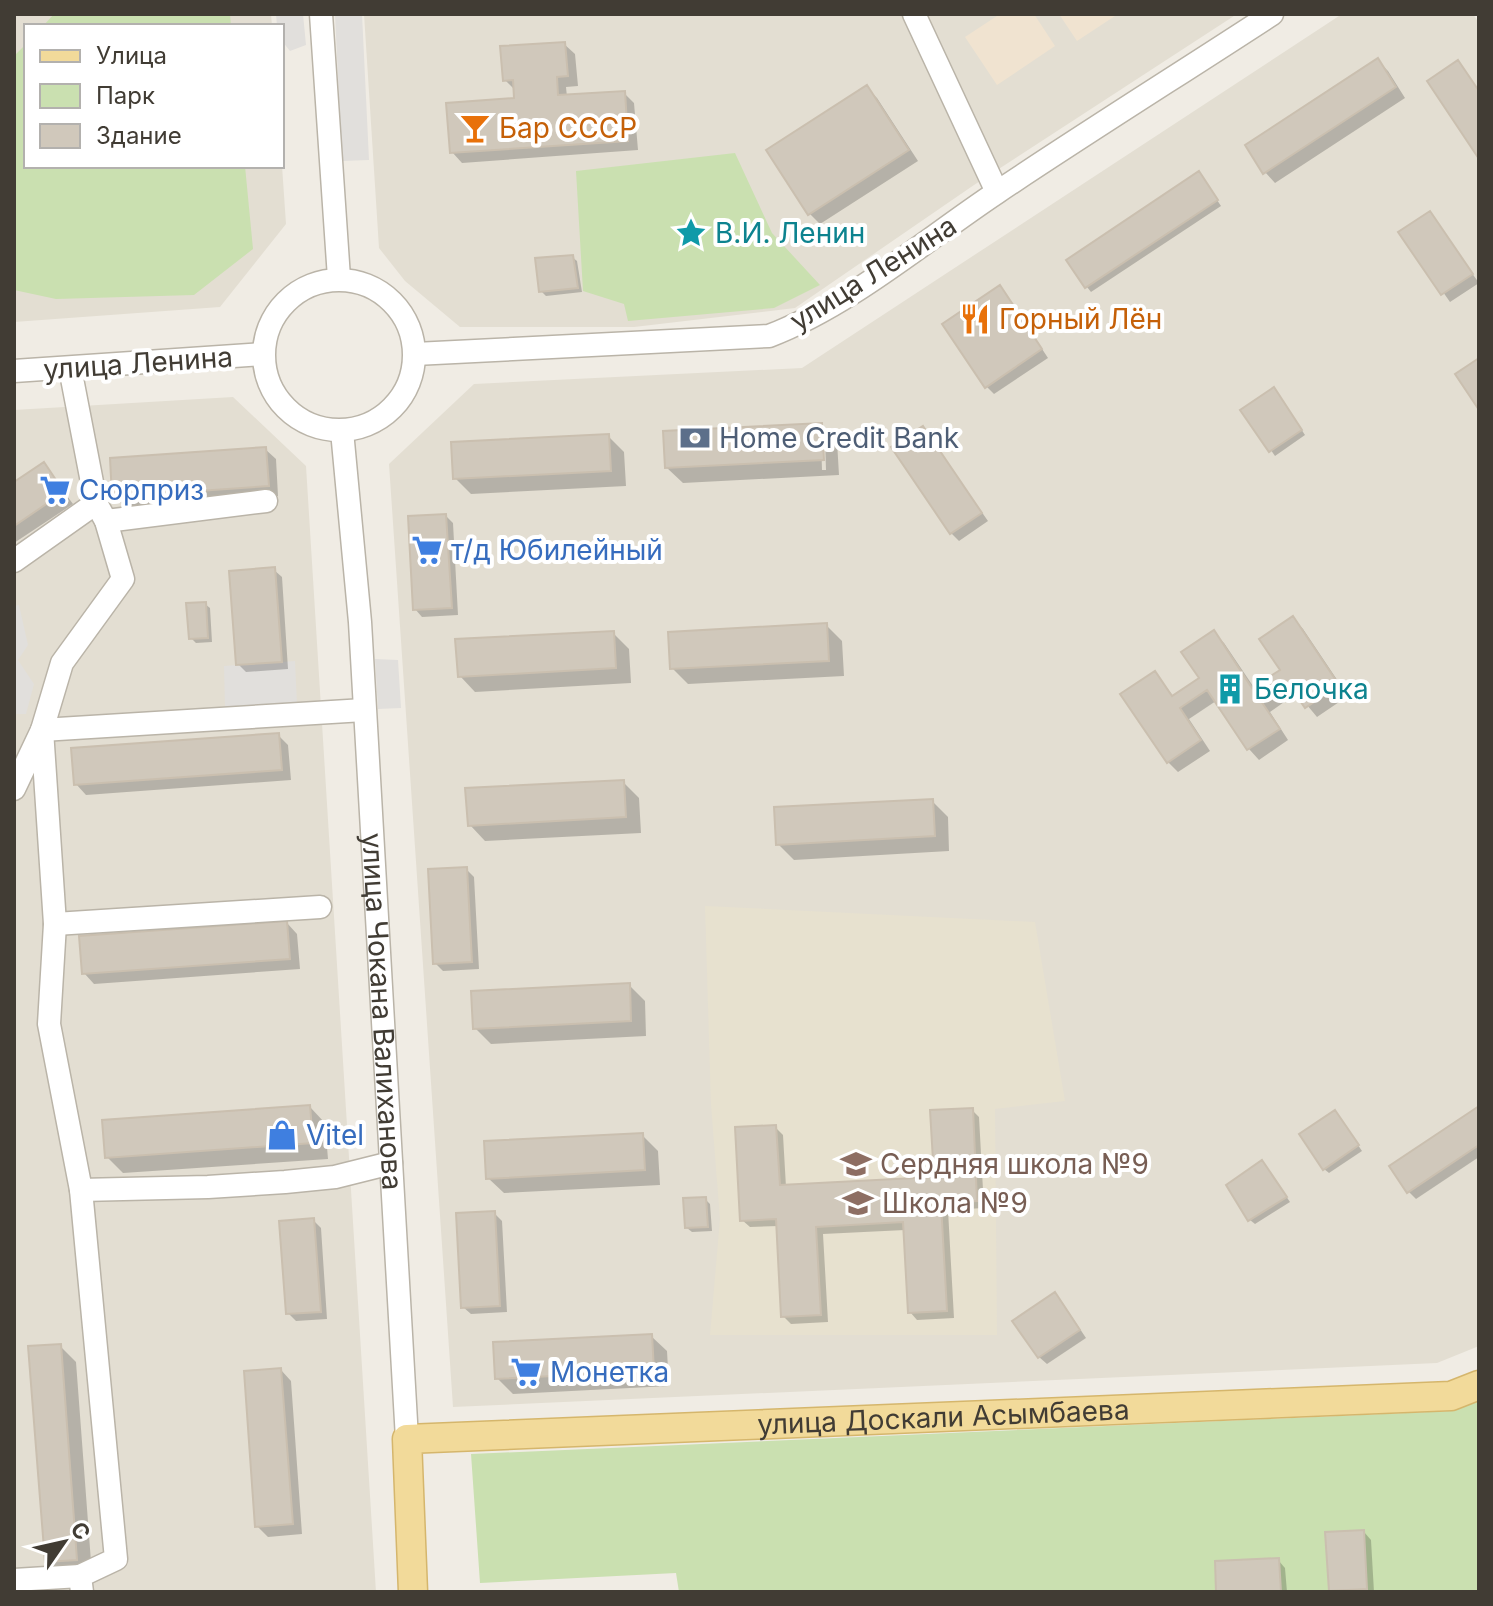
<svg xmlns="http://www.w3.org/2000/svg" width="1493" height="1606" font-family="Inter,sans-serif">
	<rect width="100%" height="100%" fill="#f0ece4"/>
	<path fill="#e3ded2" d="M14,14H271L272,26H26V166H282L286,224L220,307L14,322Z
		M364,14H1237L974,185L795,308L634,327H460L405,281L379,248Z
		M1342,14H1473L1479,23V1346L1437,1363L453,1407L389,464L474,384L802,368Z
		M233,397L306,466L376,1592H14V410Z"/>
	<path fill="#f0e3d0" d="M1000,14H1034L1055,46L997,85L965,37Z
		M1059,14H1118L1077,41Z"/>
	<path fill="#e7e1cf" d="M705,906L1035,922L1065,1101L995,1109L997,1335H710L720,1219L711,1105Z"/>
	<path fill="#cae0b0" d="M54,14H230L231,26H43Z
		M26,44V166H245L253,249L194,295L56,299L14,290V56Z
		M735,153L772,233L820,285L774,308L628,321L624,304L583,291L576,171Z
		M1479,1401V1592H679L676,1573L480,1583L471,1454L1451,1411Z"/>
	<path fill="#e1dfdc" d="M276,14H303L306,45L290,51L282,41V26H277Z
		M335,14H362L369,160L342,161Z
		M19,605L28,645L18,660L34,684L26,714H14V606Z
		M375,659L398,660L401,708L378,709Z
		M295,661L297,704L225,708L224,666Z"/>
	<path fill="#0003" fill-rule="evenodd" d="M564,44L575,54L578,86L566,87L567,97L624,93L634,103L638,150L462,163L452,152L517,100L516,91L505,80Z
		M1378,61L1388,71L1405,98L1275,183L1265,172Z
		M867,88L877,98L918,161L820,224L810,214L769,151Z
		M1203,179L1221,206L1091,292L1087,287L1069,260Z
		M1429,213L1479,283L1450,302L1401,232Z
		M572,257L577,261L582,292L546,296L541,291Z
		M1007,296L1048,358L994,394L986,386Z
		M1278,394L1305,435L1275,456L1243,410Z
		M821,425L837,441L839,475L683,483L667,468ZM821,439H825L826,470H822Z
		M923,428L988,521L959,541L951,533Z
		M608,436L624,452L626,486L471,494L455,478Z
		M265,449L276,459L278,496L125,507L114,496Z
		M44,465L73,504L14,543V485Z
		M446,516L453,523L458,615L422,617L415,609Z
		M274,570L282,577L288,669L246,672L238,664Z
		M205,604L210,608L212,642L196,643L191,638Z
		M1293,618L1303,629L1348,696L1317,717L1297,693L1270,712L1288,740L1259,760L1249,749L1216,701L1189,719L1210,751L1178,772L1168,762L1155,673L1174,697L1202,679L1214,633L1224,643L1255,689L1282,671Z
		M826,625L842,641L844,676L688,684L672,668Z
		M613,633L629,649L631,683L475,692L460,676Z
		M278,735L288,745L291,780L86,795L76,784Z
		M623,782L639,798L641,833L485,841L470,825Z
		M932,801L948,817L949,851L794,860L778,844Z
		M466,869L474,877L479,969L443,971L435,963Z
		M287,923L297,934L300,969L94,984L84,973Z
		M629,985L645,1001L646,1036L491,1044L475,1028Z
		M310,1107L325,1123L328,1159L123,1173L107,1157Z
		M1479,1108V1157L1416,1199L1408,1191Z
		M972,1110L979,1117L984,1208L948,1210L954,1318L917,1320L910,1312L905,1230L823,1234L828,1322L791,1324L783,1316L779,1226L750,1227L742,1220L775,1127L783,1135L786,1187L936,1179Z
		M1339,1117L1362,1151L1329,1173L1324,1169Z
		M642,1135L658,1151L660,1185L504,1193L488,1178Z
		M1266,1167L1290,1202L1255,1224L1250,1220Z
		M705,1199L710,1204L712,1231L692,1232L687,1228Z
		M494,1213L502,1221L507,1312L471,1314L463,1307Z
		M313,1220L321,1228L327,1319L296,1321L288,1313Z
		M1062,1302L1086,1338L1047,1364L1039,1357Z
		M651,1336L667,1351L669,1386L513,1394L497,1378Z
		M60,1346L76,1362L92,1575L62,1577L46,1561Z
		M281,1370L291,1381L302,1534L268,1537L257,1526Z
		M1364,1532L1371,1540L1374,1592H1333L1331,1590Z
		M1278,1560L1285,1568L1287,1592H1218Z"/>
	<path fill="#d0c8bb" stroke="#cabfaf" stroke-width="2" d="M565,42L568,76L557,77L558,95L625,91L628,141L450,153L446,103L514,98L513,80L503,81L500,46Z
		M1378,58L1396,87L1263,174L1245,145Z
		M1458,60L1479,91V159L1427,81Z
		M867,85L909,150L808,215L766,150Z
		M1199,171L1218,200L1085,288L1066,260Z
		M1430,211L1473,274L1441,295L1398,232Z
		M573,255L578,288L539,292L535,258Z
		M1000,285L1042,349L985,388L942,324Z
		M1479,358V410L1455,374Z
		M1274,387L1302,430L1269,452L1240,410Z
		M822,423L824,460L665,468L663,431Z
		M923,426L982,513L950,534L891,447Z
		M609,434L611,471L453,479L451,442Z
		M266,447L269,486L112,497L110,458Z
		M44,462L64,492L14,526V482Z
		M446,514L452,608L413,610L408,516Z
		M275,567L282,662L236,665L229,571Z
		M206,602L208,638L189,639L186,603Z
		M1293,616L1339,685L1305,708L1288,683L1261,701L1280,729L1247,750L1207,690L1180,708L1201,740L1167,763L1120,694L1155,671L1172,696L1199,678L1181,652L1214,630L1252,688L1280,670L1259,639Z
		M827,623L829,661L670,669L668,632Z
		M614,631L616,668L458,677L455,639Z
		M279,733L282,770L74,785L71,748Z
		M624,780L626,817L468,826L465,788Z
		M933,799L935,836L776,845L774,807Z
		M467,867L472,962L433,964L428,869Z
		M287,921L290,959L82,974L79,936Z
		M630,983L631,1021L473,1029L471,991Z
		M310,1105L313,1143L105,1158L102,1120Z
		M1479,1106V1145L1407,1193L1389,1166Z
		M973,1108L977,1201L941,1203L947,1311L908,1313L903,1222L816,1227L821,1315L781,1317L776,1219L740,1221L735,1127L776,1125L780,1185L934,1177L930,1110Z
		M1335,1110L1359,1145L1323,1170L1299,1134Z
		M643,1133L645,1170L486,1179L484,1141Z
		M1262,1160L1287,1197L1248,1221L1226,1185Z
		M706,1197L708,1227L685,1228L683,1198Z
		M495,1211L500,1306L461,1308L456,1213Z
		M314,1218L321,1312L286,1314L279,1221Z
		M1055,1292L1080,1330L1038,1358L1012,1321Z
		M652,1334L654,1371L495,1379L493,1342Z
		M61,1344L77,1560L45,1562L28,1346Z
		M281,1368L293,1524L255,1527L244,1371Z
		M1364,1530L1367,1589L1329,1591L1325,1532Z
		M1279,1558L1281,1592H1216L1215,1561Z"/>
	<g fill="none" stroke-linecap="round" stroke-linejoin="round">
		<g stroke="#bab4a8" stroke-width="25">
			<g id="minor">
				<path d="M321,14L339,278"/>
				<path d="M914,14L997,192"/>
				<circle cx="339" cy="355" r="75"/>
				<path d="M415,354L769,336C850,305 924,241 996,193C1087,132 1180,74 1272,14"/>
				<path d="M70,368L96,503L106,521L123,579L62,663L42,730L55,924L49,1024L81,1190L208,1187L285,1182L335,1177L391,1163"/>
				<path d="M14,371L262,354"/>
				<path id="s1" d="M342,431L360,622L407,1439"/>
				<path d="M106,521L266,501"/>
				<path d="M14,561L96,503"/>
				<path d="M14,789L42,730L364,710"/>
				<path d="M55,924L320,907"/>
				<path d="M81,1190L116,1559L80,1576L82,1592"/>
				<path d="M14,1580L80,1576"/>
			</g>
		</g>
		<g stroke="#d5b66c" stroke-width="31">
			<g id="major">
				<path id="s2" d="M413,1592L407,1439L1451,1396L1479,1385"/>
			</g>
		</g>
		<use href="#minor" stroke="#fff" stroke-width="22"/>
		<use href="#major" stroke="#f2da9a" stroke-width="28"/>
	</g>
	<defs>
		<g id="bar-bare" transform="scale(2.4)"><path d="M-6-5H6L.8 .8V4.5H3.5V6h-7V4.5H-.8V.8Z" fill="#e8710a" stroke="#fff" stroke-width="2.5" paint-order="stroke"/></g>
		<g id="sight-bare" transform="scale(2.4)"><path d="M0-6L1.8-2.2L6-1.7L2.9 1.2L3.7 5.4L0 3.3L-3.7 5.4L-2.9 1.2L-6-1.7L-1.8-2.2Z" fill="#0f9aa8" stroke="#fff" stroke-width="2.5" paint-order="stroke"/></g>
		<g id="restaurant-bare" transform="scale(2.4)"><path d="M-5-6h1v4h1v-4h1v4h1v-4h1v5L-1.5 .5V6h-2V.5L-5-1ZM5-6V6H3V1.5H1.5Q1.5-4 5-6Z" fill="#e8710a" stroke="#fff" stroke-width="2.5" paint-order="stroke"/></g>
		<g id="bank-bare" transform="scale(2.4)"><path d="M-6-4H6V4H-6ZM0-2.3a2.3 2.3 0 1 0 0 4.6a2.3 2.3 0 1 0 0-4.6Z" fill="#5c6f8a" stroke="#fff" stroke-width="2.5" paint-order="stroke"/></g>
		<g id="supermarket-bare" transform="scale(2.4)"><path d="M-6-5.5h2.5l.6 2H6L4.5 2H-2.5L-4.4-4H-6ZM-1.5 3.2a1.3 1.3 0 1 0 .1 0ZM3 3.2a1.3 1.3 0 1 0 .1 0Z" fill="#3f7fe0" stroke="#fff" stroke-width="2.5" paint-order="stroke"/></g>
		<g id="building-bare" transform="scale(2.4)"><path d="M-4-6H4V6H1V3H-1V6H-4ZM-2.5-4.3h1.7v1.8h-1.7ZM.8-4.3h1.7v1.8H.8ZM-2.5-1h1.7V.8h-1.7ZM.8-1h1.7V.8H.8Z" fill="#0f9aa8" stroke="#fff" stroke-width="2.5" paint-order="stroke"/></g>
		<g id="shop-bare" transform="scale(2.4)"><path d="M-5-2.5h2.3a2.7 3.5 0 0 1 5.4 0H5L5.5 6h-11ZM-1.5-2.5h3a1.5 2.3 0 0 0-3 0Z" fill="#3f7fe0" stroke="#fff" stroke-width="2.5" paint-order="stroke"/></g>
		<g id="school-bare" transform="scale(2.4)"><path d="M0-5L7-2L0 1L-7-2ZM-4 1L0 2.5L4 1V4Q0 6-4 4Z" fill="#8d6e63" stroke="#fff" stroke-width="2.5" paint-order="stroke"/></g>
	</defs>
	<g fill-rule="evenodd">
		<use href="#bar-bare" x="475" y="128"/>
		<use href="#sight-bare" x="691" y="233"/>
		<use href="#restaurant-bare" x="975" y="319"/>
		<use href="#bank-bare" x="695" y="438"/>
		<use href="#supermarket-bare" x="55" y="490"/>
		<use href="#supermarket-bare" x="427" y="550"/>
		<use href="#building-bare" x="1230" y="689"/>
		<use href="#shop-bare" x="282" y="1135"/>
		<use href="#school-bare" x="856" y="1164"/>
		<use href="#school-bare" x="858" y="1203"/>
		<use href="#supermarket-bare" x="526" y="1372"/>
	</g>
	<g text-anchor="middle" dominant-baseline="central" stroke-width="8" stroke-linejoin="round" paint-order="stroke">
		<g font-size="28" fill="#c56008" stroke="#fff" text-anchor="start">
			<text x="499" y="128">Бар СССР</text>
			<text x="999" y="319">Горный Лён</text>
		</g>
		<g font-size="28" fill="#0d838f" stroke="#fff" text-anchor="start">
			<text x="715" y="233">В.И. Ленин</text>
			<text x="1254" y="689">Белочка</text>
		</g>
		<g font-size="28" fill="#413c34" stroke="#fff">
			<text transform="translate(873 273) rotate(-32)">улица Ленина</text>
			<text transform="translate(138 363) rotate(-4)">улица Ленина</text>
			<text stroke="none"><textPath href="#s1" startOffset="582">улица Чокана Валиханова</textPath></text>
			<text stroke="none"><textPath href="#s2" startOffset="690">улица Доскали Асымбаева</textPath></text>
		</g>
		<g font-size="28" fill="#4e5e75" stroke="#fff" text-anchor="start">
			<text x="719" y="438">Home Credit Bank</text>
		</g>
		<g font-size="28" fill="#366cbe" stroke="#fff" text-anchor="start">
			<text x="79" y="490">Сюрприз</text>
			<text x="451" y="550">т/д Юбилейный</text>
			<text x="306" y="1135">Vitel</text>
			<text x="550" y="1372">Монетка</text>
		</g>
		<g font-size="28" fill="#785e54" stroke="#fff" text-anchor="start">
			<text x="880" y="1164">Сердняя школа №9</text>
			<text x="882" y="1203">Школа №9</text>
		</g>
	</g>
	<rect width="1493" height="1606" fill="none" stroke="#413c34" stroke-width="32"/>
	<rect x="24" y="24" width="260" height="144" fill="#ffffff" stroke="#b3b1ae" stroke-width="2"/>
	<rect x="40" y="50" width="40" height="12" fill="#f2da9a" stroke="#b3b1ae" stroke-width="2"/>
	<text x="96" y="64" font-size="24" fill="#413c34">Улица</text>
	<rect x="40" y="84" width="40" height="24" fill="#cae0b0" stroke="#b3b1ae" stroke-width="2"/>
	<text x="96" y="104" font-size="24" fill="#413c34">Парк</text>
	<rect x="40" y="124" width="40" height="24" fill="#d0c8bb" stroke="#b3b1ae" stroke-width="2"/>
	<text x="96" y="144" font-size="24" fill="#413c34">Здание</text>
	<g transform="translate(64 1542) rotate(56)" stroke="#ffffff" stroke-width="6" paint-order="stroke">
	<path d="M0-6L14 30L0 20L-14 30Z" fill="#413c34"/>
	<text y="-12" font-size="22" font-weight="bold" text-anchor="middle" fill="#413c34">С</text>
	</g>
</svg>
